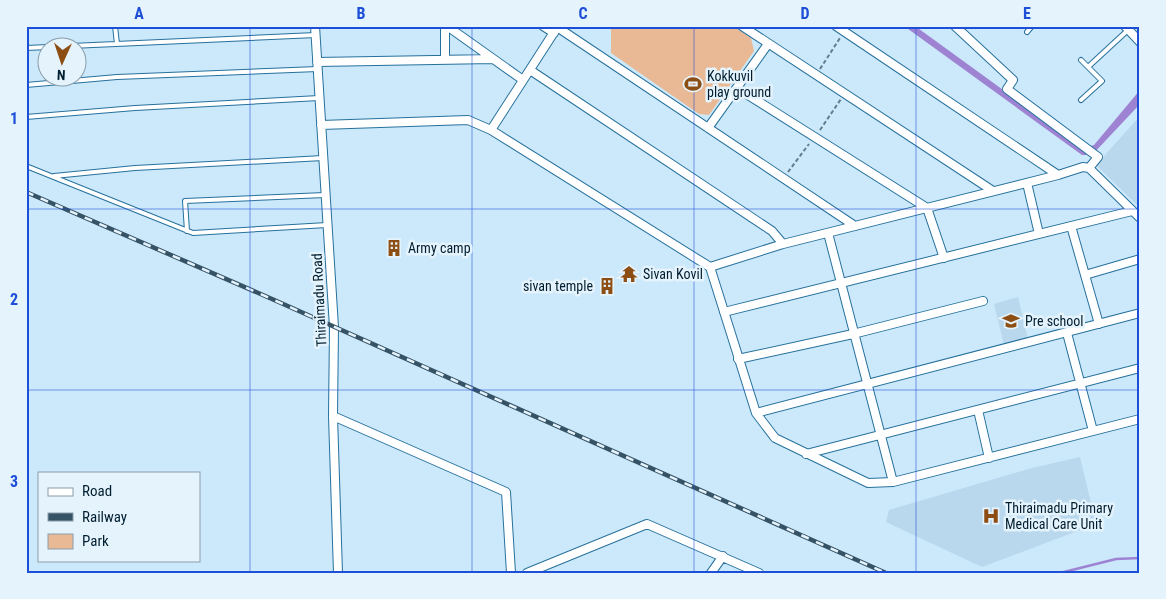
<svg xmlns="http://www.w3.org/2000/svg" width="1166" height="599" font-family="'Roboto Condensed',sans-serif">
	<rect width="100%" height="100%" fill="#cce8fb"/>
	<path fill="#b9d8ed" d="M1140,116V208L1096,165Z
		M1018,297L1028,339L1004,345L994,304Z
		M1080,457L1096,524L982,567L886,522L889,510L1032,468Z"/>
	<path fill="#e9b894" d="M611,26H733L751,38L754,51L709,115L699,114L611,53Z"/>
	<path fill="#9d83d2" d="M904,26H915L1083,148L1094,145L1140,90V104L1092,155H1082Z"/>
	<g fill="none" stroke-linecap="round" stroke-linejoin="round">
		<path stroke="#9d83d2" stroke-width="2.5" d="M1060,573L1116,559L1140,558"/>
		<g stroke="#26719c" stroke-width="6">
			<path id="service" d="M115,26L117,44
				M1027,32L1032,26
				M26,48L316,35
				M1081,60L1102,81L1081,100
				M1088,67L1128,30
				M26,85L117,77L318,69
				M26,117L135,108L319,98
				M26,166L193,233L327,225
				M54,176L135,168L323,158
				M187,231L185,201L325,195"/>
		</g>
		<g stroke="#26719c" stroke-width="10">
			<path id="minor" d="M315,26L334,327L333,416L338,573
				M445,26V59
				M447,26L523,80
				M543,26L554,33
				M742,26L993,191
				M836,26L1058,175
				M955,26L1013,80L1007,89L1098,157L1089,168
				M1125,26L1140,42
				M557,27L855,226
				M317,62L493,59
				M530,70L772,231L783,244
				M737,88L927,208L944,258
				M321,125L468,120L491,130L710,267L756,413L775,438L868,483L893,482L1140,419
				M708,128L768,44
				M491,130L558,26
				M1027,183L1039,234
				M1071,226L1099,324
				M828,233L893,482
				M710,267L783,244L1058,175L1083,167L1089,168L1140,218
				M1085,275L1140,259
				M724,312L1132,211
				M1067,333L1093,431
				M738,359L853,334L983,301
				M978,410L989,458
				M756,413L1140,313
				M333,416L506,492L511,573
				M806,454L1140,368
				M527,573L647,524L759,573
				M711,573L723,556"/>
		</g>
		<path stroke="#607d8f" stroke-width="2" stroke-dasharray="4 2.5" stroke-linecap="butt" d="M820,69L840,38
			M820,130L841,99
			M788,172L809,144"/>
		<use href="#service" stroke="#fff" stroke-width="4"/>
		<use href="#minor" stroke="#fff" stroke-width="8"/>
		<g stroke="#365365" stroke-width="4.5">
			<path id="rail" d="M26,192L272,299L886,573"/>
		</g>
		<use href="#rail" stroke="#e5f3fd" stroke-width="2.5" stroke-dasharray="8" stroke-linecap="butt"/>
	</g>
	<path fill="none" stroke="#1d4ed8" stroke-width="1" stroke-opacity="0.55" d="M250,26V573M472,26V573M694,26V573M916,26V573M26,209H1140M26,390H1140"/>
	<defs>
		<g id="stadium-bare" transform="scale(1.35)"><path d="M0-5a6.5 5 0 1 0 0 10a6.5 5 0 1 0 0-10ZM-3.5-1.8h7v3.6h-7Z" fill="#8d4e13" stroke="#e5f3fd" stroke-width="2.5" paint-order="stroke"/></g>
		<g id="building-bare" transform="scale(1.35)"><path d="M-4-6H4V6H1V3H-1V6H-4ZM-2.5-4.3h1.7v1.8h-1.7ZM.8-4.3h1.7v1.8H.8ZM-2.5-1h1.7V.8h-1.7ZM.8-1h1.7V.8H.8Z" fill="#8d4e13" stroke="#e5f3fd" stroke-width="2.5" paint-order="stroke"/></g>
		<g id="temple-bare" transform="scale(1.35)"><path d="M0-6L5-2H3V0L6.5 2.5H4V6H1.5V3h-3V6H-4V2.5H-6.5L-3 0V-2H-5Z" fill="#8d4e13" stroke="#e5f3fd" stroke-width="2.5" paint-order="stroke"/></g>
		<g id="school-bare" transform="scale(1.35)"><path d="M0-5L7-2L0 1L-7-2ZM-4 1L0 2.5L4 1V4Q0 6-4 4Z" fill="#8d4e13" stroke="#e5f3fd" stroke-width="2.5" paint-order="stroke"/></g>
		<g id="hospital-bare" transform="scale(1.35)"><path d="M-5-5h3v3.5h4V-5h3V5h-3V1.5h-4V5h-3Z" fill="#8d4e13" stroke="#e5f3fd" stroke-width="2.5" paint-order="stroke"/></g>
	</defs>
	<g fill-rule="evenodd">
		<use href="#stadium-bare" x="693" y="84"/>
		<use href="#building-bare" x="394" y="248"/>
		<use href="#temple-bare" x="629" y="274"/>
		<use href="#building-bare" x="607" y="286"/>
		<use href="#school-bare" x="1011" y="321"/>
		<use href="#hospital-bare" x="991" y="516"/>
	</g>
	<g text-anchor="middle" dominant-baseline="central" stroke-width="5" stroke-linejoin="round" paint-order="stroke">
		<g font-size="14" fill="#001e2f" stroke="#e5f3fd" text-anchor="start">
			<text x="707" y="76">Kokkuvil<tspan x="707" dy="16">play ground</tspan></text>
			<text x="408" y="248">Army camp</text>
			<text x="643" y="274">Sivan Kovil</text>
			<text x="593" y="286" text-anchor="end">sivan temple</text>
			<text x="1025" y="321">Pre school</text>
			<text x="1005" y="508">Thiraimadu Primary<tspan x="1005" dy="16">Medical Care Unit</tspan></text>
		</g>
		<g font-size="14" fill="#001e2f" stroke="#e5f3fd">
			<text transform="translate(319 300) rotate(-93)">Thiraimadu Road</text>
		</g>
	</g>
	<rect width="1166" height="599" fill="none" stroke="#e5f3fd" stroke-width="55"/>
	<rect x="38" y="472" width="162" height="90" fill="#e5f3fd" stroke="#899eab"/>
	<rect x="48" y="488" width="25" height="8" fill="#ffffff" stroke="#899eab"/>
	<text x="82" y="496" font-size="15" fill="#001e2f">Road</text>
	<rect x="48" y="513" width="25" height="8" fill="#365365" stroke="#899eab"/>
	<text x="82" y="522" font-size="15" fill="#001e2f">Railway</text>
	<rect x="48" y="534" width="25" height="15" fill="#e9b894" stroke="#899eab"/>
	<text x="82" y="546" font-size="15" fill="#001e2f">Park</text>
	<g transform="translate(62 62) rotate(183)"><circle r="24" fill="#e5f3fd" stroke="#899eab"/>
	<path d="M0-4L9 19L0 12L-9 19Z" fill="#8d4e13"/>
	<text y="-8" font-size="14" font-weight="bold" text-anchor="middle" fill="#001e2f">N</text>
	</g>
	<rect x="28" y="28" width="1110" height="544" fill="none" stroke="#1d4ed8" stroke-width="2"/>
	<g font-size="16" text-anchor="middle" font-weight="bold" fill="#1d4ed8">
		<text x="139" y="19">A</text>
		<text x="361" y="19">B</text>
		<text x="583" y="19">C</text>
		<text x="805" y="19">D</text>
		<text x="1027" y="19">E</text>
		<text x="14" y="124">1</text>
		<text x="14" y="305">2</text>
		<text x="14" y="487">3</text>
	</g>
</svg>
